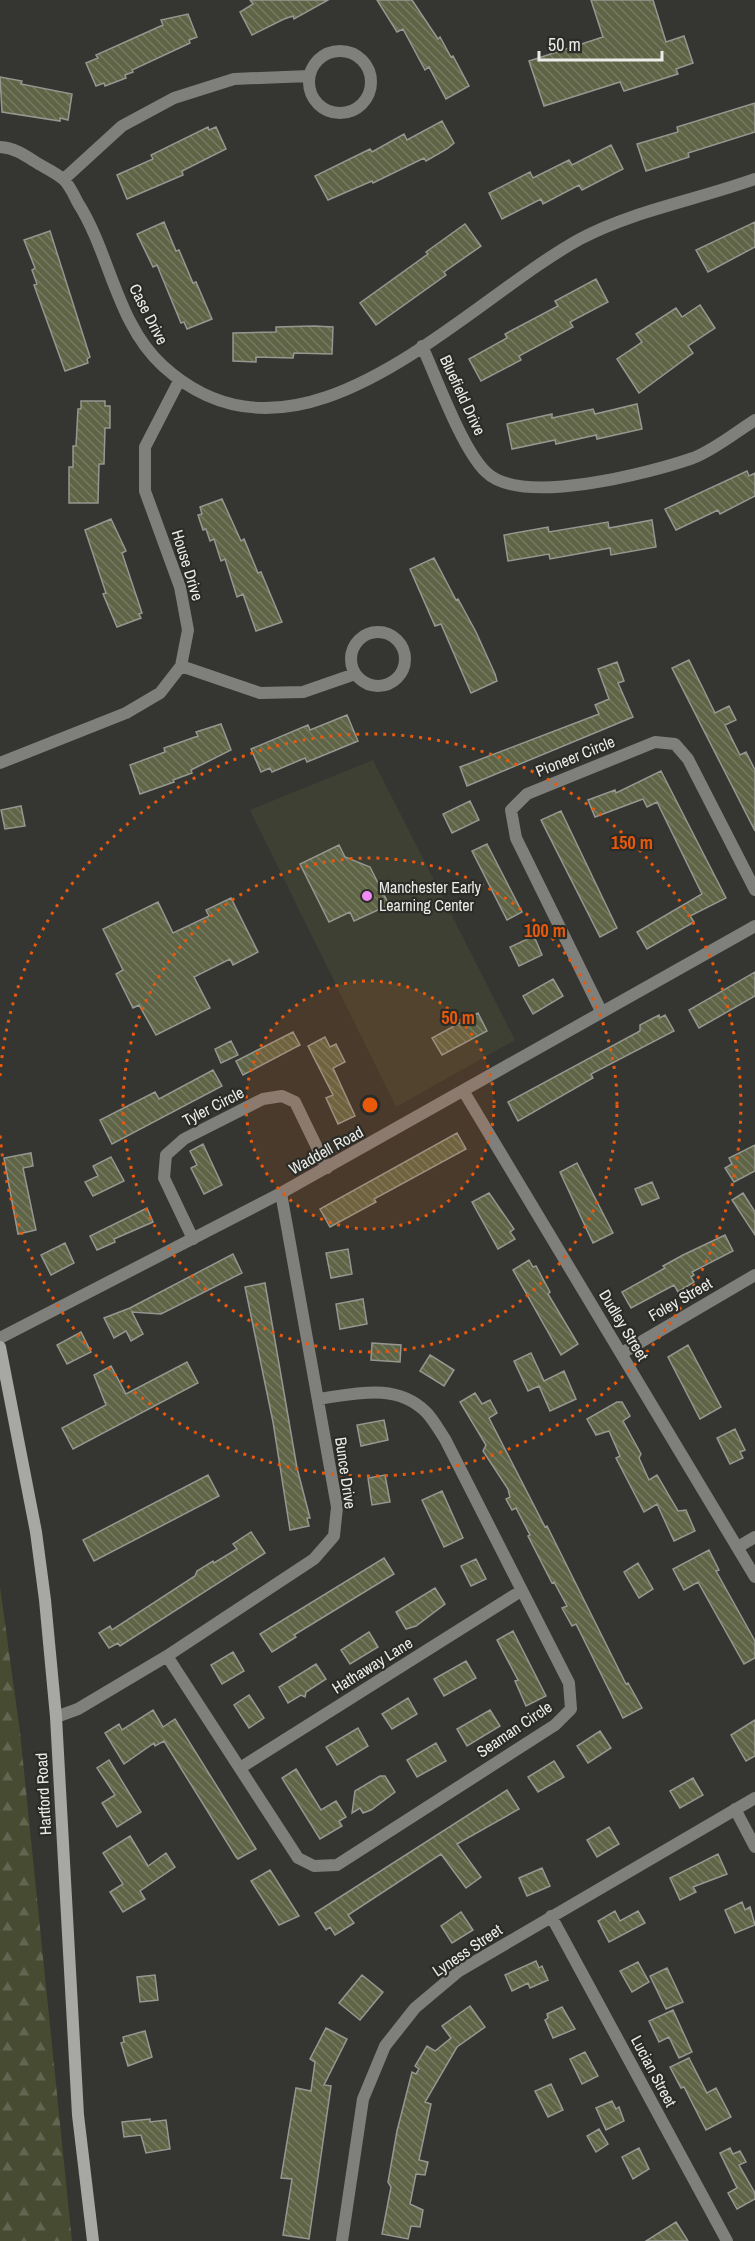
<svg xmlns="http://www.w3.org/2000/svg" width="755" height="2241" font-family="'Archivo Narrow',sans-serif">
	<defs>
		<pattern id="forest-firs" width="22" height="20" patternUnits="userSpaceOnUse" patternTransform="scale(1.5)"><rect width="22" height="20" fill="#474b31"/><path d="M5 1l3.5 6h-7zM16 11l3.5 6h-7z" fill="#62654f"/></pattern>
		<pattern id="building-back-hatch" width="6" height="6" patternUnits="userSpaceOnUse" patternTransform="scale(1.5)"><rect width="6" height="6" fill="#5f6446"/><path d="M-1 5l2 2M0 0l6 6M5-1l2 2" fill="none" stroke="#767a61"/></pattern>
	</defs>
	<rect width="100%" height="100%" fill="#353631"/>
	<path fill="#3e4034" d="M373,760L515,1040L396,1107L250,810Z"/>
	<path fill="url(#forest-firs)" d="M0,1587L20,1732L72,2241H0Z"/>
	<path fill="url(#building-back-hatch)" stroke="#969791" stroke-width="1.5" d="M250,0H328L294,19L293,16L284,19L252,35L240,12L253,4Z
		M377,0H412L438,39L440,37L451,57L453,56L469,86L446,99L429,67L425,70L403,29L397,32Z
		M591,0H653L666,42L684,36L693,63L676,69L678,74L624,91L620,82L544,106L529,61L603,37Z
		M188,14L197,37L189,40L190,43L132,70L133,72L125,75L126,78L105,86L104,83L96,86L86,63L98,58L96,55L163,25L161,20Z
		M0,77L22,81L21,84L72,94L68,120L60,118V121L2,112Z
		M755,103V132L688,153L689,157L646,171L637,144L678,132L677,127Z
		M442,121L454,143L447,149L426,161L424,158L373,183L372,181L328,200L315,176L370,149L372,152L404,134L407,140Z
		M208,127L209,130L216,127L226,149L182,171L183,175L127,199L117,175L153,159L151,155Z
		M611,145L623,169L582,190L579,185L543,204L541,199L502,219L489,193L530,172L533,178L569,160L572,165Z
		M164,222L176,251L179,250L193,283L196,282L212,319L187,329L184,322L181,323L157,265L153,267L137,234Z
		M755,222V247L708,272L696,250Z
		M465,224L481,246L444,272L446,275L376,325L360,303L428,254L426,252Z
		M50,231L90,357L87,359L88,363L65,371L34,285L37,284L32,270L35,268L24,240Z
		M596,279L608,302L570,322L573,327L519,356L521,360L481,381L469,359L507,338L505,334L558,306L555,301Z
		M700,305L715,328L688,346L693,353L639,393L617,359L642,342L636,334L676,308L682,317Z
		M314,326L333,327L332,354L294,353L293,358L256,357V362L233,361V333L276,332V327Z
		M81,401H105V406H110V428H105L104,464H99L98,503H69V467H73V446H76L78,409H81Z
		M637,404L642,429L597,439L596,435L556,444L555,440L512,449L507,424L552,414V418L593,409L595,414Z
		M747,471L749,476L755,473V496L720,514L718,510L676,530L665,509Z
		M222,499L241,541L244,539L258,573L261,572L282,622L256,631L243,594L237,597L225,559L221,561L214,539L210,541L206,529L203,530L198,515L202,514L200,507Z
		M111,519L126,551L122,553L142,613L139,614L141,618L117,627L103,594L106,593L85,530Z
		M652,520L656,547L611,555L610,548L550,559L549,554L508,561L504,535L548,527L549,532L608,522L609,528Z
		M434,558L456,600L458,599L476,632L495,674L497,681L471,693L441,624L435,626L410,569Z
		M689,660L715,713L729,706L736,720L725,725L740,755L746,752L755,770V831L672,668Z
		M617,662L624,681L618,683L633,717L467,786L460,767L599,714L595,705L609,699L598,669Z
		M347,715L358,741L307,762L305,758L272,772L270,768L261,772L251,749L308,725L310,730Z
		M221,724L231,750L191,770L192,773L173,780L174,782L140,794L130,765L165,752L164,748L198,736L196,732Z
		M661,771L726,898L690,916L694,922L647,949L637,932L702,894L657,802L647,807L643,799L595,817L588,800L615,790L616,793Z
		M470,801L479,820L452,833L443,814Z
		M21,806L25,826L5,829L1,810Z
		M561,811L617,928L600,937L541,820Z
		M487,844L522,912L507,920L472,851Z
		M339,845L345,857L370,867L389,905L354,921L350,912L329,922L300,864Z
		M231,898L258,952L233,965L230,959L194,977L210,1008L156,1035L139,1005L133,1008L116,974L123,970L103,929L158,902L173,933L209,916L206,910Z
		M534,936L542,955L519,966L510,947Z
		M755,972V996L699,1028L689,1010Z
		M553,979L563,996L533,1014L523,996Z
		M478,1013L487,1031L442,1055L432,1038Z
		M659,1015L660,1018L665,1015L674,1031L591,1074L593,1078L518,1121L508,1102L640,1031V1025Z
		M293,1032L300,1045L243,1075L236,1061Z
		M325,1037L330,1047L336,1044L345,1062L333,1068L355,1116L338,1124L326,1098L333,1095L308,1046Z
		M231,1041L238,1055L221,1063L215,1049Z
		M213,1070L222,1086L112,1144L100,1120L155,1092L159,1099Z
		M457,1133L466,1149L374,1199L376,1202L330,1227L320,1209Z
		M203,1144L222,1185L204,1194L191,1168L197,1165L190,1151Z
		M755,1145V1171L734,1182L725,1168L732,1164L729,1158Z
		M31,1153L33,1166L23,1168L36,1230L18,1234L4,1158Z
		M111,1157L124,1181L93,1196L85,1182L98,1176L93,1166Z
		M577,1163L613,1233L593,1243L560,1172Z
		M652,1182L659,1198L642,1205L635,1189Z
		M489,1193L514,1229L510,1232L515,1239L498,1249L472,1202Z
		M743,1193L755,1212V1235L732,1200Z
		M147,1208L153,1222L114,1239L115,1242L97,1250L90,1236Z
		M725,1235L733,1251L692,1272L694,1275L691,1277L694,1282L678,1292L674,1285L631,1308L622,1292L665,1268L663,1266L683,1255Z
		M65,1243L74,1263L51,1275L41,1255Z
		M348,1249L352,1274L331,1278L326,1253Z
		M233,1254L242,1273L161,1314L132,1312L143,1334L131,1341L126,1331L114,1338L104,1318L130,1308Z
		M529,1260L533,1267L536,1266L550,1292L548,1294L578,1344L561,1355L513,1270Z
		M265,1283L297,1468L310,1518H307L309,1526L290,1530L273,1422L245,1287Z
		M363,1299L367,1324L340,1329L336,1304Z
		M81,1332L91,1352L67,1364L57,1345Z
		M372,1343L401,1345L400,1362L371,1360Z
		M688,1345L721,1407L700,1419L668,1357Z
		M531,1353L544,1381L564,1371L576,1399L550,1411L539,1386L528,1391L514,1361Z
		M430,1355L454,1370L444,1386L420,1371Z
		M187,1362L198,1383L73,1449L62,1428L106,1405L94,1375L111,1366L126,1394Z
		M475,1393L482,1404L490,1400L497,1413L489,1418L545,1527L547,1526L626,1684L628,1683L642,1708L623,1718L576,1624L572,1626L562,1608L567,1606L554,1582L552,1583L528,1536L530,1535L516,1508L512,1510L506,1499L510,1497L508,1489L483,1451L486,1445L460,1402Z
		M617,1402H622L630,1416L623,1421L641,1454L639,1458L649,1480L657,1475L678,1511L686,1510L695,1531L674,1541L657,1504L644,1512L616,1458L620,1456L609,1431L596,1435L587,1419Z
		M384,1420L388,1440L361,1446L357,1425Z
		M735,1429L745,1450L740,1452L743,1458L730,1464L717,1438Z
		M208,1475L219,1496L94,1561L83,1540Z
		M385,1475L390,1502L372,1505L368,1478Z
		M442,1491L463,1538L444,1547L422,1500Z
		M251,1532L265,1553L120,1646L118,1643L109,1648L99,1633L110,1626L112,1630L195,1576L197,1571L213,1561L214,1563L237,1549L233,1544Z
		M709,1550L719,1570L716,1571L755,1641V1658L744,1664L698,1582L684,1590L673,1569Z
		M384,1558L394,1574L294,1635L296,1637L272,1652L260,1634Z
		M476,1559L486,1579L471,1586L461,1566Z
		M638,1563L653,1589L639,1598L624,1572Z
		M435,1588L445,1604L416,1626L406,1629L396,1612Z
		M513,1631L546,1696L526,1706L515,1681L518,1680L497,1640Z
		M369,1632L378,1647L350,1664L341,1650Z
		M233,1652L244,1671L222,1684L211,1665Z
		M466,1661L476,1678L444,1696L434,1679Z
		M316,1664L326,1679L306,1692L305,1697L301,1695L288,1703L279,1687Z
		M249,1695L264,1718L249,1728L234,1705Z
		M408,1698L417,1714L392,1729L382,1714Z
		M153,1710L163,1727L175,1719L256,1849L238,1859L236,1857L164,1741L155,1746L154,1743L124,1764L105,1733L119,1724L122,1730Z
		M490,1710L500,1726L467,1746L457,1729Z
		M755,1720V1756L746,1761L731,1735Z
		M358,1728L368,1746L337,1765L326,1747Z
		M600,1731L611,1748L588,1763L577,1746Z
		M436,1743L446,1761L417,1777L407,1760Z
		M109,1760L141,1812L117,1827L102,1803L115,1795L97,1768Z
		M554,1761L564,1777L538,1792L528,1777Z
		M296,1769L321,1810L336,1801L346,1817L339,1821L342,1826L320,1839L282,1778Z
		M380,1776H385L395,1792L371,1810L363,1813L360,1808L352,1813L355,1791Z
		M693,1778L703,1795L680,1808L670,1791Z
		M507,1790L519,1809L457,1844L481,1877L466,1888L441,1854L348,1915L354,1923L335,1935L330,1927L326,1930L315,1913Z
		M609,1827L619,1844L597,1857L587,1840Z
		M130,1836L148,1866L166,1853L175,1867L140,1891L145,1899L123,1912L110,1892L123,1884L103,1853Z
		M718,1854L727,1874L693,1887L696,1892L680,1900L670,1878Z
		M542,1868L550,1886L527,1896L519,1878Z
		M270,1870L299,1916L279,1925L251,1881Z
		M742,1902L745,1910L750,1907L755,1925L735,1933L725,1910Z
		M615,1911L620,1921L638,1911L645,1923L609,1942L598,1921Z
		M461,1912L473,1930L452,1943L441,1926Z
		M536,1961L539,1968L542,1966L548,1980L530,1988L528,1983L512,1991L505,1975Z
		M638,1962L649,1982L632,1992L620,1971Z
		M667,1968L683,2002L666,2009L650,1976Z
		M155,1975L158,2000L140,2002L137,1977Z
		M362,1975L383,1992L360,2020L339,2003Z
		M470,2006L485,2027L457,2047L425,2102L431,2104L419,2160L428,2162L425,2175L416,2174L410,2204L423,2210L420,2227L411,2226L408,2239L382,2234L391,2187L388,2182L397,2131L412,2072L416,2074L419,2069L415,2066L427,2046L435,2051L451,2038L442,2026Z
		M562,2007L575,2029L553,2038L545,2020L548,2018L547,2014Z
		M673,2010L692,2052L679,2058L669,2037L659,2042L649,2021Z
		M326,2028L347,2039L324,2085L331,2086L309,2239L283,2235L292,2179L281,2178L296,2088L311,2091L315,2062L310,2059Z
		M145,2031L152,2057L128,2066L121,2043L124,2042L123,2037Z
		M585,2052L598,2076L582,2084L570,2059Z
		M689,2058L707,2093L716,2088L731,2117L706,2130L684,2087L681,2088L670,2067Z
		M551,2084L563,2110L548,2117L535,2091Z
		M612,2101L616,2109L619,2107L624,2121L606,2130L596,2108Z
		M150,2119V2122L166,2120L170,2149L146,2153L141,2135L124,2137L122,2122Z
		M599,2129L608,2144L596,2152L587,2136Z
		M639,2148L649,2169L633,2179L622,2157Z
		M730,2148L733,2154L740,2151L746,2162L739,2165L755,2193V2199L737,2209L728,2193L737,2188L720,2153Z
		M676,2222L688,2241H646Z"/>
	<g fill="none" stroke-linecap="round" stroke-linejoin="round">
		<path stroke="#7f7f7c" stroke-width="12" d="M309 82a31 31 0 1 1 62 0a31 31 0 1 1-62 0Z
			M0,147C14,148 23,154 34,161C43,167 55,172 63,179C69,184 74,195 78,203C110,253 117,325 163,366C300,491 462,304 580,239C635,210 697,200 755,179
			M64,179L122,126L174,98L234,79L309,76
			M422,346C437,379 462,449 486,472C521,507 650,473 693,458C714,450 736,432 755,420
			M351 659a27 27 0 1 1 54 0a27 27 0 1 1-54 0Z
			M181,666L260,693L303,692L355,674
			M0,763L126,713L160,693L181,666L188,630L180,587L145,491V447L179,381
			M601,1011L516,838L511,810L527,794L655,742L675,744L688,759L755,890
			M464,1092L755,1577
			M193,1239L164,1178L166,1155L184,1139L263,1099L282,1096L295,1102L327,1168
			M622,1353L755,1275
			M738,1547L755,1537
			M167,1656L298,1858L314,1866L337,1865L555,1725L571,1709L569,1683L445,1439C439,1430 433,1419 426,1412C396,1382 355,1394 318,1399
			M56,1717L78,1709L167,1656L314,1559L334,1536L337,1507L281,1193
			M240,1768L521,1591
			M735,1809L755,1847
			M551,1916L727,2241
			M342,2241L363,2099L385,2046L415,2008L459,1971L755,1798"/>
		<path stroke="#7f7f7c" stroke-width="12" d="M0,1338L281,1193L755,926"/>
		<path stroke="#a7a8a4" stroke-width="12" d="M0,1347L36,1532L45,1600L56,1717L78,2115L93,2241"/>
	</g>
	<circle cx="370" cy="1105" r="124" fill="#e8590c" fill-opacity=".12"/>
	<g fill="none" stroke="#e8590c" stroke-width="3" stroke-dasharray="3 6">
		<circle cx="370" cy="1105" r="124"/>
		<circle cx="370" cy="1105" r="247"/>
		<path d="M0 1076A371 371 0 1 1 0 1134"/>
	</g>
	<circle fill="#f08bf5" stroke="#2b2c27" stroke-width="2" cx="367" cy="896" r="6"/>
	<g text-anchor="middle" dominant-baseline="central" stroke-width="4.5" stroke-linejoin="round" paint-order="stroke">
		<g font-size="16" fill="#ebece8" stroke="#2b2c27">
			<text transform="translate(149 314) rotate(63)">Case Drive</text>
			<text transform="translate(463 395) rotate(65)">Bluefield Drive</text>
			<text transform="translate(188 565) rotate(73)">House Drive</text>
			<text transform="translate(575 756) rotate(-22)">Pioneer Circle</text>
			<text transform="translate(213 1106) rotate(-27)">Tyler Circle</text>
			<text transform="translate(326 1150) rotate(-29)">Waddell Road</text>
			<text transform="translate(680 1299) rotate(-30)">Foley Street</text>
			<text transform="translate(624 1325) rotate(59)">Dudley Street</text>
			<text transform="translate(346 1473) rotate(82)">Bunce Drive</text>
			<text transform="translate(372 1665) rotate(-32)">Hathaway Lane</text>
			<text transform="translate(514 1729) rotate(-34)">Seaman Circle</text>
			<text transform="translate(43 1794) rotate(-93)">Hartford Road</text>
			<text transform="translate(467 1950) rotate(-34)">Lyness Street</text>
			<text transform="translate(654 2071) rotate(62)">Lucian Street</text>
		</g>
		<g font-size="16" fill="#ebece8" stroke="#2b2c27" text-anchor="start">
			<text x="379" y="887">Manchester Early<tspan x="379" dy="18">Learning Center</tspan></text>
		</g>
	</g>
	<circle cx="370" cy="1105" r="9" fill="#e8590c" stroke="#2b2c27" stroke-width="3"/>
	<g font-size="18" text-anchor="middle" font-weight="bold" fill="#e8590c" stroke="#2b2c27" stroke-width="4.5" stroke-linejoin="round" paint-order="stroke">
		<text x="632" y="849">150 m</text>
		<text x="545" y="937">100 m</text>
		<text x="458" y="1024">50 m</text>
	</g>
	<path d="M539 51v9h123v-9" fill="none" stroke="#ebece8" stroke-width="3"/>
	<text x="548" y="51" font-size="18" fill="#ebece8" stroke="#2b2c27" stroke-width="4.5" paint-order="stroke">50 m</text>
</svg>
